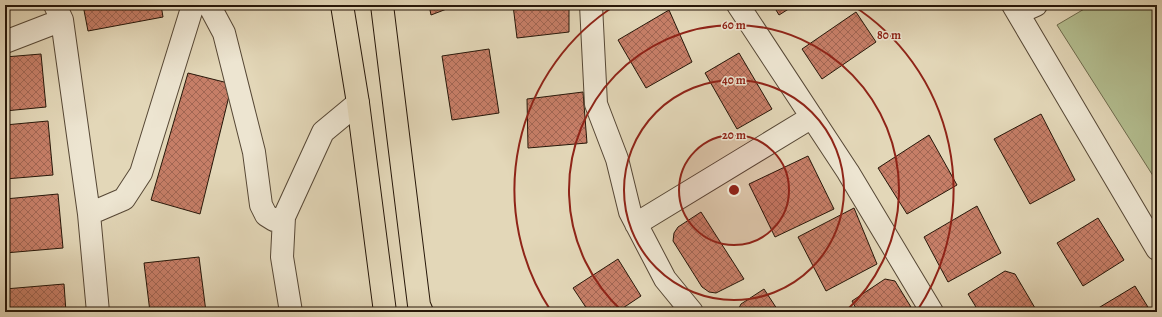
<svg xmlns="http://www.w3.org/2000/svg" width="1162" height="317" font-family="Alegreya,serif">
	<defs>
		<pattern id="building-cross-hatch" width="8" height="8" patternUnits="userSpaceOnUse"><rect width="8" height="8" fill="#c67e67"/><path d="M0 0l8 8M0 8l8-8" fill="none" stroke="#a16653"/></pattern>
	</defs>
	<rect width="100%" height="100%" fill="#e3d7b8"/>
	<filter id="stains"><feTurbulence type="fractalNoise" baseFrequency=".005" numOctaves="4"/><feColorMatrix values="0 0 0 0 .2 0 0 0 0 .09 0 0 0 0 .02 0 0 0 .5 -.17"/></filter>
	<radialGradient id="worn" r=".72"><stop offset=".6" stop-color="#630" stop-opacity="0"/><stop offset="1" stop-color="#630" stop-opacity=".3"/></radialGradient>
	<path fill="#b3be90" stroke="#6d6a4c" d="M1091,5H1157V182L1057,25Z"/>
	<path fill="url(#building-cross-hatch)" stroke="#271709" d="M83,5H161L163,17L88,31Z
		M429,5H457L431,15Z
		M513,5H569V32L517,38Z
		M773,5H795L779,15Z
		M669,10L692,62L646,88L618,40Z
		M856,12L876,42L822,79L802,49Z
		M489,49L499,113L452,120L442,56Z
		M739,53L772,109L737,129L705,73Z
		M41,54L46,107L5,111V57Z
		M188,73L232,84L200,214L151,200Z
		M583,92L587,143L528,148L527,99Z
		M1041,114L1075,180L1030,204L994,139Z
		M48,121L53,175L5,179V125Z
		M929,135L957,185L907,214L878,168Z
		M808,156L834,209L775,237L749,184Z
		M58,194L63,248L5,253V199Z
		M977,206L1001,253L948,282L924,237Z
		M854,208L877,264L826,291L798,237Z
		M701,212L744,279L716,293L709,292L702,287L673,241L674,233L678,227Z
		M1098,218L1124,260L1083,286L1057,243Z
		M199,257L206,312H150L144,263Z
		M618,259L641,296L617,312H589L573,288Z
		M1005,271L1015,274L1035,308L1034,312H979L968,294Z
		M885,279L895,281L914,312H858L852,301Z
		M64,284L66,312H5V289Z
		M1135,286L1151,312H1096L1095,310Z
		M764,289L779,312H737L741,304Z"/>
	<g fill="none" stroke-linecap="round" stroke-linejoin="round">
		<g stroke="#564735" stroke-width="24">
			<path id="minor" d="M55,5L62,20L89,214L98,312
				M209,5L224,33L254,152L261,205L266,215L274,220L284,217L323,132L358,103
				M591,5L596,104L617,159L630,212L665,279L692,312
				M738,5L848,172L932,312
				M1013,5L1157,249
				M1018,13L1036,5
				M5,42L62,20
				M89,214L124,199L141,173L193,5
				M284,217L282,257L291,312
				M636,224L812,117"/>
		</g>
		<g stroke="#271709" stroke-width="24">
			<path id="major" d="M342,5L358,103L385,312
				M382,5L419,305L422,312"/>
		</g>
		<use href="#minor" stroke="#ede5d1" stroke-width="22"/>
		<use href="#major" stroke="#e3d7b8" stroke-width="22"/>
	</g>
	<circle cx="734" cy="190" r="55" fill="#8f2418" fill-opacity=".12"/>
	<g fill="none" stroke="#8f2418" stroke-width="2">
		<circle cx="734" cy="190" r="55"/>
		<circle cx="734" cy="190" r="110"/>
		<path d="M623 312A165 165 0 1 1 845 312"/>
		<path d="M551 311A219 219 0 0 1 616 5M852 5A219 219 0 0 1 917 311"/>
	</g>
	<circle cx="734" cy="190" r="6" fill="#8f2418" stroke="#ede5d1" stroke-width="2"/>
	<g font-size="12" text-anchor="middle" font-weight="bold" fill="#8f2418" stroke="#ede5d1" stroke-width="3" stroke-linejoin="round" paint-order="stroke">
		<text x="734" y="29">60 m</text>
		<text x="889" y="39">80 m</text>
		<text x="734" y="84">40 m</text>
		<text x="734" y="139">20 m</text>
	</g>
	<rect width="1162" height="317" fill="none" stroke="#e3d7b8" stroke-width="20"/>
	<rect x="6" y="6" width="1150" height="305" fill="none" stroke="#271709" stroke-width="2"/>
	<rect x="10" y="10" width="1142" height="297" fill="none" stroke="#271709"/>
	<rect width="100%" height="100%" filter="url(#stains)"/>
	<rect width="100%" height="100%" fill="url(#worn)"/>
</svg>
